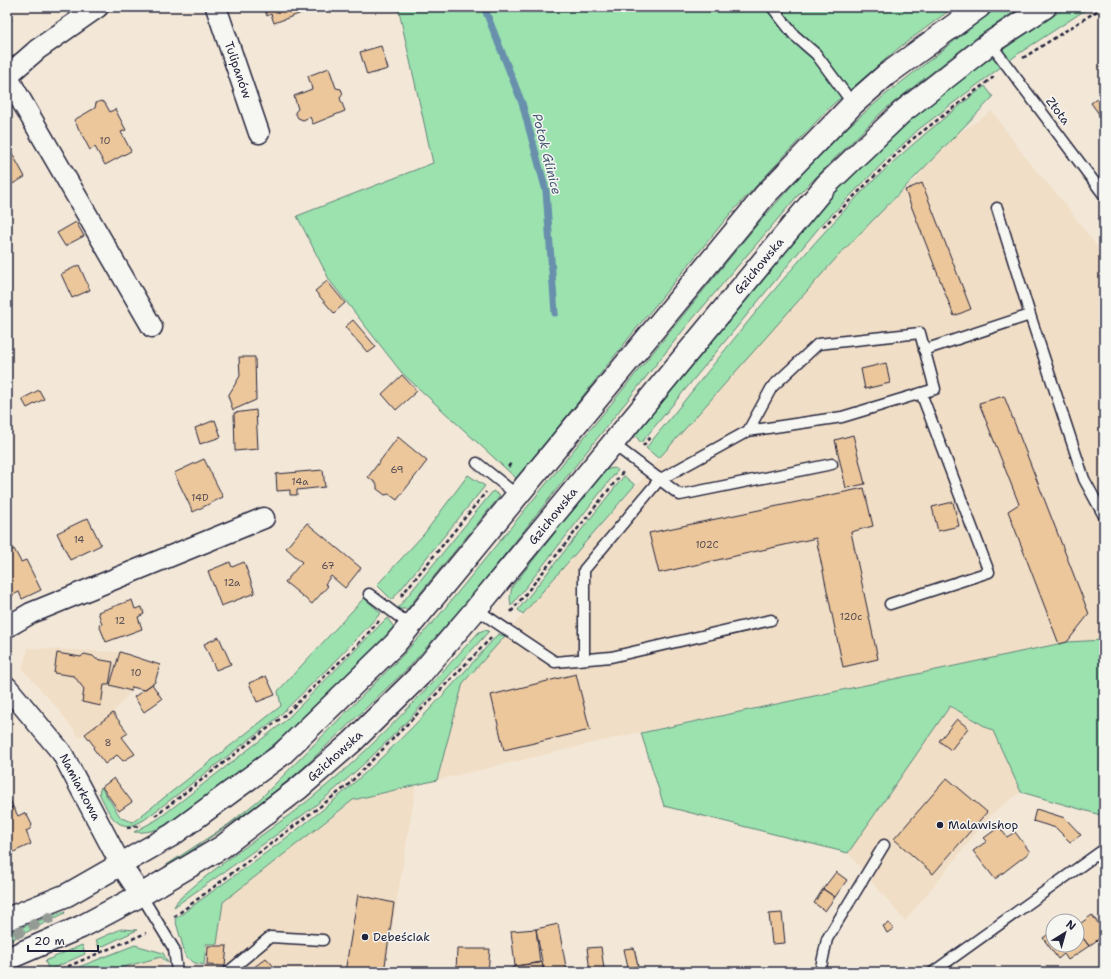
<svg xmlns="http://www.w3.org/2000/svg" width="1111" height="979" font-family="'Shantell Sans',sans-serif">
	<rect width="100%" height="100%" fill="#f3e8d8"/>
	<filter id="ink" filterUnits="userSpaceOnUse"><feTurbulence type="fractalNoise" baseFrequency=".025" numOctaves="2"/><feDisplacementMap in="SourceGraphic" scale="8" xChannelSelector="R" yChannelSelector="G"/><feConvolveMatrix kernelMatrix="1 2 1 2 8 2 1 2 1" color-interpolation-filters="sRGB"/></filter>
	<g filter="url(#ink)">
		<path fill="#f1dec6" d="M992,111L1028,161L1066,205L1104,256V640L1067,642L641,732L437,780L463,683L726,383L837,251L919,176L933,150Z
			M28,648L120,652L160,665L131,691L113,713L79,738L59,710L22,669Z
			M950,706L993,731L1021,792L993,813L905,921L848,853Z
			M416,786L385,972H205L206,944L217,943L223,902L353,800Z
			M162,958L164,972H108L161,958Z"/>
		<path fill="#9be2af" stroke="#5e8275" d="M398,7H954L900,47L830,107L730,214L636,329L517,479L402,373L330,281L297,216L433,163Z
			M998,7H1021L976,38L884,110L799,194L685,328L471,597L409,667L302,769L262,802L166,868L165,866L229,824L260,799L401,657L437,618L755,227L803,173L848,127L885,95Z
			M1067,7H1090L1018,54L919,129L885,161L822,224L641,443L635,435L636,430C704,348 769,262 842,185C908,115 986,59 1067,7Z
			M985,86L993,97L838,256L661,456L658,458L646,448C710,370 772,288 841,214C885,166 934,125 985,86Z
			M614,468L618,470L511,606L510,598L512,587L604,470Z
			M468,475L485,486L392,600L377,585L424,534Z
			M624,476L635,485L523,614L518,610Z
			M493,491L500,496L407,609H397Z
			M364,598L381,613L330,666L276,719L144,820C116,836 110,814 99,793L101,787L121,818L133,822L281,706L278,691Z
			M387,618L394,627C339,690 275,747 208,796C194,805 180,817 166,825C155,831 145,833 134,832L158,819L284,722Z
			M484,630L489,631C437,689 386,748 326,797C277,836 225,871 174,907L178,900C224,858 278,827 326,786C381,740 430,685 479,632Z
			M498,634L505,636L463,683L437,780L353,800L223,902L217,944H206L204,965L195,963L186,957L175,919C232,876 292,837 345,791C400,743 450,689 498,634Z
			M1104,640V816L1021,792L993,731L950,706L848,853L664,806L641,733L1067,642Z
			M64,911L65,913L7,942V933Z
			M121,929L137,930L99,948L96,940Z
			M82,945L85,954L49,970L45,961Z
			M135,945L163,953L168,963L161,957L105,972H66Z"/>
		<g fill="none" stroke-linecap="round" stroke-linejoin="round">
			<path stroke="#6890ac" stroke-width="7" d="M484,7L522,103L546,191L555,313"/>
		</g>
		<path fill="#ecc79c" stroke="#22223b" d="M264,7H309L310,10L274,23L271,14L267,16Z
			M7,13L12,20L7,24Z
			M381,46L388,69L367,75L360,52Z
			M329,68L336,88L341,89L343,94L340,98L345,111L313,124L310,117L303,120L298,118L295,112L298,109L294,96L312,89L308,76Z
			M1104,94V121L1091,103Z
			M101,101L105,103L110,112L115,109L126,130L121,132L131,151L105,165L95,147L90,150L74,120L95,108L96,103Z
			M7,144L25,177L7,187Z
			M922,183L971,309L954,316L905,190Z
			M76,222L84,236L65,246L57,233Z
			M79,265L90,290L72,298L61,274Z
			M327,281L345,303L334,313L315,291Z
			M353,320L376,347L368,353L345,327Z
			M239,357H255L256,400L233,410L228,396L240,376Z
			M886,363L890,383L865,389L861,369Z
			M402,375L417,391L396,410L382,394Z
			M39,390L44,399L27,408L22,399Z
			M1004,396L1089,614L1067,642L1059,644L1008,511L1019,504L979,403Z
			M256,410L258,449L235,451L234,413Z
			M215,420L221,437L200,444L195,428Z
			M853,435L865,484L846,488L835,440Z
			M398,437L427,461L397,500L389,494L385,495L377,489V484L368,477Z
			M204,459L223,497L193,512L174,473Z
			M323,470L325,487L297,490V495H290V490L277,491L276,474Z
			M864,488L873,526L851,532L878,659L843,667L816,538L659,573L649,533Z
			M953,502L959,526L938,531L932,507Z
			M88,518L101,545L70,560L57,533Z
			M307,523L361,568L345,588L331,576L325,584L328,586L312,604L285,582L302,562L286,548Z
			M14,549L21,562L26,560L41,590L22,599L19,592L7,598V552Z
			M230,562L232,567L244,562L255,593L221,606L208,571Z
			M132,600L135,609L142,607L144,614L138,617L142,629L106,642L99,625L102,624L98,612Z
			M219,637L231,664L216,670L204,644Z
			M120,652L160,665L155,682L144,690L132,687L131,691L110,685Z
			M57,653L81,657L84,654L93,656L96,659L113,662L109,685H104L101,706L82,702L84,689L74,676L54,673Z
			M576,674L590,730L504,750L491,695Z
			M266,676L275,695L257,702L249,683Z
			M152,684L162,699L144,712L134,697Z
			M113,713L128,733L122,737L135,754L123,761L117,755L105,764L93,748L94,746L85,734Z
			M957,719L968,728L951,750L939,741Z
			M114,778L132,802L119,811L102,787Z
			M947,778L987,812L933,874L894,839Z
			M8,795L13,807L7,810V796Z
			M13,807L18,816L24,813L27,815L32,825L30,829L26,831L31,844L7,855V810Z
			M1036,809L1065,818L1081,835L1070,842L1056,828L1033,821Z
			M999,827L1007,837L1015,832L1030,852L995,879L973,851L987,841L984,838Z
			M836,872L847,880L835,897L823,889Z
			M823,889L835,897L825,911L814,903Z
			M358,895L394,903L384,972H345Z
			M782,913L785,943L772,944L769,914Z
			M1092,915L1104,931V935L1089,946L1077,930V926Z
			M889,923L893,929L887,933L883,926Z
			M558,924L567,972H544L536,929Z
			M536,929L540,963L515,966L511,931Z
			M1077,930L1089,946L1068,960L1064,954L1058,959L1043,938L1053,931V945H1077Z
			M208,946H227L225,966L207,965Z
			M601,947L604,969L590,971L587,948Z
			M634,948L638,966L628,968L624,949Z
			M457,949H490L488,972H456Z
			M266,958L279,972H248Z
			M542,962L544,972H509V970L515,966Z"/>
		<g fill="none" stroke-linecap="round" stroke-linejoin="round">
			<g stroke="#22223b" stroke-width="13">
				<path id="lane" d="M772,7L794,35L816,54L853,104
					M990,43L1104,195
					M997,208L1030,315
					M924,350L1030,315L1084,479L1104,516
					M612,443L680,495L832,464
					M477,463L517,495
					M369,594L410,625
					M890,604L989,572L921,393
					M476,609L555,662L611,657L771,620
					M584,659V570L659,480L748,431L772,387L818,344L920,333L935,389L842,417L748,431
					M141,895L174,949L177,972
					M228,972L270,937L323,940
					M820,972L827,939L884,845
					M933,972L1103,850"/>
			</g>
			<g stroke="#22223b" stroke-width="23">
				<path id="street" d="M216,7L259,133
					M7,76L152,327
					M7,76L38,49L98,7
					M7,627L31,613L264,518
					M7,687L62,753L121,865L141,895"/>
			</g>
			<g stroke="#22223b" stroke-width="25">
				<path id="secondary" d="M7,919L67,895L172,835L281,755L395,644L765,195L853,104L886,75L979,7
					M7,959L81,927L141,895L222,847L299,788L352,742L419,676L476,609L826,185L902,112L990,43L1045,7"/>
			</g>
			<path stroke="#22223b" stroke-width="2.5" stroke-dasharray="4 3" stroke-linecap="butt" d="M1023,58L1103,7
				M823,227L910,141L995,76
				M643,446L651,436
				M508,467L512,462
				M401,596L486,492
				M511,612L623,472
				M155,816L285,715L358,644L379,621
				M127,828L141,825
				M174,917L347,786L491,638
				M55,972L146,933"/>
			<use href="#lane" stroke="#f6f6f2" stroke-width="10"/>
			<use href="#street" stroke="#f6f6f2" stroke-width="20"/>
			<use href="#secondary" stroke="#f6f6f2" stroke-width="22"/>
		</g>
		<g fill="#949b95">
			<circle cx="49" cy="918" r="6"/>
			<circle cx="34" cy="925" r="6"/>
			<circle cx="19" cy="932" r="6"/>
		</g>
	</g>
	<g fill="#22223b" stroke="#f6f6f2" stroke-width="1.5">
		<circle cx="940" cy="825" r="4"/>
		<circle cx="365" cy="937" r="4"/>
	</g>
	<g text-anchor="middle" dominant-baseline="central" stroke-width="3" stroke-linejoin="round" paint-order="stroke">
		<g font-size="10" fill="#544b53">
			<text x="105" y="140">10</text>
			<text x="397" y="469">69</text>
			<text x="300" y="481">14a</text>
			<text x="200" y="497">14D</text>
			<text x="79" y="539">14</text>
			<text x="707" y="544">102C</text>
			<text x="328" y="565">67</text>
			<text x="232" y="582">12a</text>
			<text x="851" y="616">120c</text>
			<text x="120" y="620">12</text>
			<text x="136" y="672">10</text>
			<text x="108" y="742">8</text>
		</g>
		<g font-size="12" fill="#22223b" stroke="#f6f6f2">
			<text transform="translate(238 70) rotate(71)">Tulipanów</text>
			<text transform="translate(1058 111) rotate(53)">Złota</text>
			<text transform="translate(759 266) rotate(-50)">Gzichowska</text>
			<text transform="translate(553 516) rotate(-51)">Gzichowska</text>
			<text transform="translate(335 756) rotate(-42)">Gzichowska</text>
			<text transform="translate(80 787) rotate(62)">Namiarkowa</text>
		</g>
		<g font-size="12" fill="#22223b" stroke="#f6f6f2" text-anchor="start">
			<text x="948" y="825">Malawishop</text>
			<text x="373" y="937">Debeściak</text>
		</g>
		<g font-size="13" font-style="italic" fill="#455974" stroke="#f6f6f2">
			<text transform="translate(547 154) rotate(76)">Potok Glinice</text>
		</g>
	</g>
	<rect width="1111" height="979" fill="none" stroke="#f6f6f2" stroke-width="24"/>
	<rect x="12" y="12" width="1087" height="955" fill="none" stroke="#22223b" stroke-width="1.5" filter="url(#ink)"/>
	<g transform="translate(1065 933) rotate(37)"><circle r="19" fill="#f6f6f2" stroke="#a1a1a9"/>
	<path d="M0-3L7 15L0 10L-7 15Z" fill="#22223b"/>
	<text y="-6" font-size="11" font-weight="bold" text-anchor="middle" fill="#22223b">N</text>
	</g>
	<path d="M28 945v6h70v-6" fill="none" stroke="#22223b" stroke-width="2"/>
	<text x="34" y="945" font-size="12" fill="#22223b" stroke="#f6f6f2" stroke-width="3" paint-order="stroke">20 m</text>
</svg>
